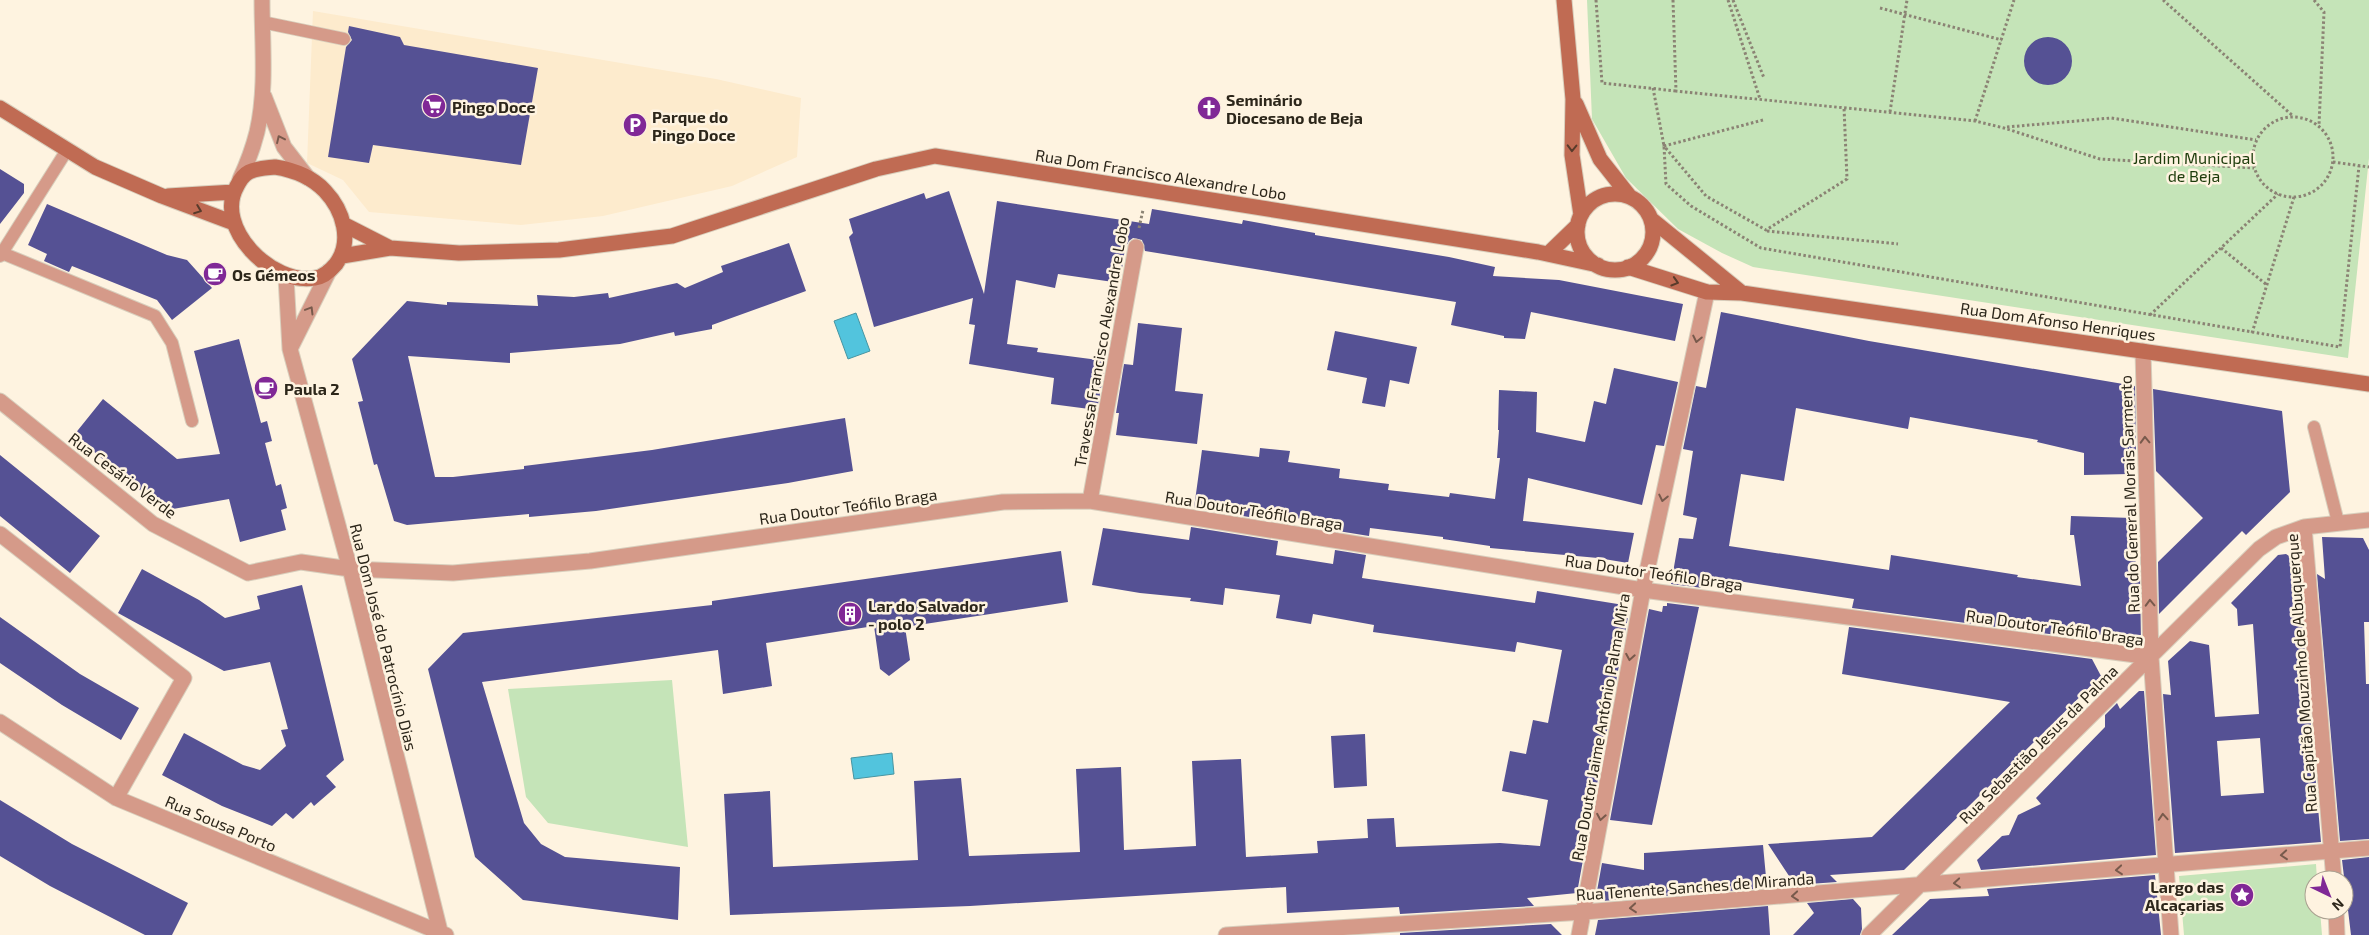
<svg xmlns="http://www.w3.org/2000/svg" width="2369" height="935" font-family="'Exo 2',sans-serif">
	<rect width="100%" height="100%" fill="#fef3e0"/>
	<path fill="#fdebcd" d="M313,11L716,79L801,98L797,157L732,186L603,216L521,225L369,212L343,180L307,163Z"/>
	<path fill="#c5e4b8" d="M1587,0H2369V158L2348,358L1753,267L1722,253L1678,229L1626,178L1592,119Z
		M672,680L688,847L548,823L526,797L508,689Z
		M2316,864L2317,880H2314V910H2320L2322,935H2184L2179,876Z"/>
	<path fill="#52c4dd" stroke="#4795a2" d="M856,313L870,351L848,359L834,321Z
		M892,753L894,774L854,779L851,758Z"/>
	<path fill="#555194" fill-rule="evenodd" d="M349,26L400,37L404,45L538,68L521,165L373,145L369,163L328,157L346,47L352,40L348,32Z
		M2024 61a24 24 0 1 1 48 0a24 24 0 1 1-48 0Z
		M0,169L24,184V193L0,224Z
		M949,191L984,294L997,201L1149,224L1152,209L1242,224L1243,220L1315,233V235L1449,257L1495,267L1493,276L1559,280L1683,304L1675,341L1531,312L1525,339L1504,338V336L1451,325L1456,302L1145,251L1142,240L1133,238L1129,241L1125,248L1120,283L1058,274L1055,288L1016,280L1007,344L1038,348L1037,352L1106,361L1097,410L1051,404L1054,378L969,364L975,325L969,324L973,298L874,327L849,237L853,233L849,219L924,193L926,199Z
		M47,204L167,255L187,260L212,288L172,320L157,300L72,266L69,272L44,261L47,254L28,245Z
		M789,243L806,291L712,325V329L675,336L674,332L620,344L510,353V363L408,356L435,477H453L524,469V466L652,450L845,418L853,471L788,483L596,511L529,517V514L407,525L394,521L377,464L374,465L358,402L363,401L352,359L407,301L447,305V302L538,306L537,295L574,297L608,293L609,298L677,283L685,288L723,272L721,266Z
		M1721,312L1869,341L2135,386L2136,454L2129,447V474L2084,475V453L2037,442L2038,440L1910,417L1908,429L1796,408L1784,481L1741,474L1729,546L1889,570L1891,555L2018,575L2017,577L2081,586L2074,535H2070L2071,516L2132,518L2137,582L2140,580L2141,641L2076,631L2080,638L1852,608L1854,599L1706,576L1703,588L1671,584L1679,538L1693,539L1697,518L1683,515L1693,451L1683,449L1696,386L1706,388Z
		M1138,323L1182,328L1175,391L1203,394L1197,444L1116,435L1119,413H1116L1124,364L1133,365Z
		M1335,331L1417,347L1409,384L1390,380L1385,407L1362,403L1367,378L1327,370Z
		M239,339L261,423L267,421L272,441L265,443L276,486L281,484L287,508L281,510L286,530L240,542L229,499L173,509L160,507L74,435L103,399L177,459L220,454L194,351Z
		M1614,368L1678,382L1664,446L1656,445L1642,505L1528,478L1523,521L1634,533L1628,563L1598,558L1490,548V546L1443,539V537L1370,528L1369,536L1338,531L1340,524L1281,516L1280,522L1194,508L1202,450L1259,457L1260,448L1290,451L1288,462L1340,469L1339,478L1389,484L1388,490L1449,497L1450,493L1495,499L1500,458H1497L1499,430H1498L1499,390L1537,392L1536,432L1585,442L1594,401L1606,404Z
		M2153,389L2282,411L2290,492L2246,535L2242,531L2159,614L2158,562L2203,518L2156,471Z
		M0,455L100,536L70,573L0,516Z
		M1191,527L1278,541L1276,555L1333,564L1335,550L1366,555L1362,578L1535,603L1537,591L1630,606L1591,817L1582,816L1575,858L1583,860L1577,893L1527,898L1534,906L1400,914L1399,907L1287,913L1286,887L970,906L730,915L724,794L770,791L773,867L918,860L914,781L961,778L969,856L1080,852L1076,769L1121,767L1124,850L1196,846L1192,761L1241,759L1246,857L1318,853L1317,841L1368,838L1367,819L1394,818L1396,847L1500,843L1540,846L1548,800L1502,791L1510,751L1526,754L1533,720L1548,723L1562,650L1517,642L1515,652L1373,632L1374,625L1313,614L1311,624L1276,618L1280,595L1225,588L1223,605L1190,601L1191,598L1140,593L1092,585L1103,528L1189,540Z
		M2322,537L2363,538L2369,550V622H2364L2366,684H2369V839L2340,841L2317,574L2325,579Z
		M1061,551L1068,602L905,627L910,660L889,676L880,669L874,626L766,643L772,686L723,694L718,650L482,682L524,823L541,844L565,857L680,867L678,920L523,900L475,857L428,669L463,633L712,605V601Z
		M2286,554L2297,561L2321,842L2175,853L2163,694L2171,695L2168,661L2190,641L2209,645L2215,717L2259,714L2253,624L2238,626L2237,609L2231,603L2278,555ZM2260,738L2264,793L2221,796L2217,741Z
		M142,569L199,600L225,618L260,609L257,596L302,585L344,760L326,776L336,787L314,806L311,802L293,819L286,813L272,826L222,806L162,775L184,733L243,765L260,770L286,746L281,730L288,729L270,662L224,671L118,613Z
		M1667,603L1699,607L1652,825L1610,820L1649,609L1662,612L1663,606H1667Z
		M0,617L80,674L139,708L121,740L62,705L0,663Z
		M1849,627L2092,659L2101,676L1904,870L1830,875L1837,882L1795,885L1768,844L1872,837L2010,702L1842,674Z
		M2139,691H2144L2156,855L1981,870L1977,860L2002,836L2009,835L2018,815L2041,804L2036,798L2105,727V715L2117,703L2120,709Z
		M1365,734L1367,786L1334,788L1331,736Z
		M0,800L72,844L188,903L172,935H145L50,886L0,856Z
		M1763,845L1767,888L1602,901L1605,890L1597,891L1602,863L1644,870V853Z
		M2369,857V935H2351L2342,860Z
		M2155,875L2161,935H1892L1930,899L1989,896L1987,889Z
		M1853,899L1861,908L1862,929L1860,935H1793L1814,913L1807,903Z
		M1768,906L1770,935H1595L1598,920Z
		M1551,924L1562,935H1400V933Z"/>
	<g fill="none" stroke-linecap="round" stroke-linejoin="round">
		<g stroke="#d8cebc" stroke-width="14">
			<path id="lane" d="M262,22L344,39
				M2,253L155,316L172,343L192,421
				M0,256L67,150
				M2314,427L2338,522"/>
		</g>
		<g stroke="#d8cebc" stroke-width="17">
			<path id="street" d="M264,96L284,147L308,178
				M240,179C247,164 253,148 257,132C267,89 262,43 262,0
				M286,277L290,349L350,569L441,935
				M291,347L329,271
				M2143,351L2151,657L2171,935
				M0,401L153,524L248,573L301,562L350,569L453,573L590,561L1003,502L1090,501L1643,590L2151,657
				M1090,501L1136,247
				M0,534L184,678L116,798
				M0,722L116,798L446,935
				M2334,880L2304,527L2369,520
				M2336,910L2337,935
				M1226,935L1584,912L2369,848
				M1579,935L1643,590L1707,292
				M1869,935L2259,549L2276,537L2304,527"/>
		</g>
		<g stroke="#d8cebc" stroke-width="17">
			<path id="secondary" d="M1564,0L1573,99L1572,155L1581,215
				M1576,104L1600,159L1630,197
				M0,108L95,167L162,196L234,223
				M275,167C294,170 312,177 325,191C343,210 353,241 336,264C331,270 324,277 315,278C273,286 213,228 237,186C240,180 243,175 249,172C257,168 267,168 275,167Z
				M1577 232a38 38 0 1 1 76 0a38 38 0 1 1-76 0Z
				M168,196L234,192
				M1651,219L1742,293
				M343,224L390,248
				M1548,254L1578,225
				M342,256L390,248L459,253L559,250L672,236L876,169L935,156L1538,252L1598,265
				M1628,267L1707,292L1742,293L2369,384"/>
		</g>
		<path stroke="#8b8374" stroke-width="3" stroke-dasharray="2.5 2.5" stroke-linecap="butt" d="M1596,0L1602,83L1676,91
			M1673,0L1676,91L1975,121L2004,128L2100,159L2254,168
			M1728,0L1760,99
			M1733,0L1764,78
			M2163,0L2293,116
			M2314,0L2324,12L2319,125
			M1880,8L2002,40
			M1653,88L1664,146L1666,184L1691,206L1761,248L2340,347L2359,166
			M1890,112L1907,0
			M2253 157a40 40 0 1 1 80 0a40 40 0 1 1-80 0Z
			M1763,120L1664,146L1706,196L1766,230L1847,179L1844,107
			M1975,121L2014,0
			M2007,127L2111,118L2256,140
			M2333,162L2369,167
			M1139,228L1143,210
			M1767,231L1898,244
			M2221,248L2267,285
			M2150,315L2278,194
			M2252,333L2294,197"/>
		<use href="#lane" stroke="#d59a89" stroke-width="12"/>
		<use href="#street" stroke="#d59a89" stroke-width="15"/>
		<use href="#secondary" stroke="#c06b53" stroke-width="15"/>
	</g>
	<defs><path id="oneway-chevron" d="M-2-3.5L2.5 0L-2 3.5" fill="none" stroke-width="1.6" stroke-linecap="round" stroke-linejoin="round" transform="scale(1.25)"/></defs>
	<g stroke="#785a4c">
		<use href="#oneway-chevron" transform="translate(280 139) rotate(-115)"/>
		<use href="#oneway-chevron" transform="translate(310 310) rotate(-59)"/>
		<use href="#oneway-chevron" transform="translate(1697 339) rotate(102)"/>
		<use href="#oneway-chevron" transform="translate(2145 440) rotate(-92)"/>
		<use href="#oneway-chevron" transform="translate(1663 498) rotate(102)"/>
		<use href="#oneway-chevron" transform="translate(2150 603) rotate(-92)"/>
		<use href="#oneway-chevron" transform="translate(1630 657) rotate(100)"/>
		<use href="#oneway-chevron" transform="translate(1601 817) rotate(100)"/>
		<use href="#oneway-chevron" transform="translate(2163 817) rotate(-94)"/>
		<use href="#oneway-chevron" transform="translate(2284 855) rotate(175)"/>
		<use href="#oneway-chevron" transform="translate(2119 870) rotate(175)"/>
		<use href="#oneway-chevron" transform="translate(1957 883) rotate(175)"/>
		<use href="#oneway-chevron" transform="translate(1795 896) rotate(175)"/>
		<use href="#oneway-chevron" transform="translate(1633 908) rotate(175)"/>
	</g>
	<g stroke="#583b2b">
		<use href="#oneway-chevron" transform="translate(1572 148) rotate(91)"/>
		<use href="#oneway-chevron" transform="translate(198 210) rotate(21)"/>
		<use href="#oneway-chevron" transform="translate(1675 282) rotate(17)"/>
	</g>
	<defs>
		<g id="supermarket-disc" transform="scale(1.25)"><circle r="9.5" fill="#802896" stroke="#fef3e0"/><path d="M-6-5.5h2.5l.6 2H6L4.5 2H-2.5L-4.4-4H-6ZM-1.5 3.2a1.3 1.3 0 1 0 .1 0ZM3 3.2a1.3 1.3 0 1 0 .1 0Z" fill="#fff"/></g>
		<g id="church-disc" transform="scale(1.25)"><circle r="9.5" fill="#802896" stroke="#fef3e0"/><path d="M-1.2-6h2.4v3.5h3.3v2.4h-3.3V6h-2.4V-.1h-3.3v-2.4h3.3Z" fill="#fff"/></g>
		<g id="parking-disc" transform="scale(1.25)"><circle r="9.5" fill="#802896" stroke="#fef3e0"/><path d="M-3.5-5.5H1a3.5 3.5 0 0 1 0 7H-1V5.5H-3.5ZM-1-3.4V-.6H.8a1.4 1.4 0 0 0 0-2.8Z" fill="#fff"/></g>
		<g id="cafe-disc" transform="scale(1.25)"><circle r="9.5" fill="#802896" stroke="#fef3e0"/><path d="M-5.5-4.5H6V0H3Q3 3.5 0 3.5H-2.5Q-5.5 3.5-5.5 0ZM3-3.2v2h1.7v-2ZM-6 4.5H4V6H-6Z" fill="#fff"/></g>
		<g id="building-disc" transform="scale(1.25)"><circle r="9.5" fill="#802896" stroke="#fef3e0"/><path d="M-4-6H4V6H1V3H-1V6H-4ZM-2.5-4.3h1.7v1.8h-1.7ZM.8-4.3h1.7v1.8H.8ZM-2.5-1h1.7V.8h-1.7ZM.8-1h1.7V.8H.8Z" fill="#fff"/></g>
		<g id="sight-disc" transform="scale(1.25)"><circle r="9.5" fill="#802896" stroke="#fef3e0"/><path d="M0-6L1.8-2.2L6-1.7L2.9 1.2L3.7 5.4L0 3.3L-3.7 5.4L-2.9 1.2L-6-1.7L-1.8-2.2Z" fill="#fff"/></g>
	</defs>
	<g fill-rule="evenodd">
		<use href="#supermarket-disc" x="434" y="106"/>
		<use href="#church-disc" x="1209" y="108"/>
		<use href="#parking-disc" x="635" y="125"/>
		<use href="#cafe-disc" x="215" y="274"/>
		<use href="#cafe-disc" x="266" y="388"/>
		<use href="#building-disc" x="850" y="614"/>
		<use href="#sight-disc" x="2242" y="895"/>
	</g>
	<g text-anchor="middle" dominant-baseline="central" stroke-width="5" stroke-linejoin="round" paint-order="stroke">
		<g font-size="16" font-weight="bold" fill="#2c261a" stroke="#fef3e0" text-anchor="start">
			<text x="1226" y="99">Seminário<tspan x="1226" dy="18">Diocesano de Beja</tspan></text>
			<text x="452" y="106">Pingo Doce</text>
			<text x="652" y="116">Parque do<tspan x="652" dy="18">Pingo Doce</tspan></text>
			<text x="232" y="274">Os Gémeos</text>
			<text x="284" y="388">Paula 2</text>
			<text x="868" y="605">Lar do Salvador<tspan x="868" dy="18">- polo 2</tspan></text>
			<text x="2224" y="886" text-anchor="end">Largo das<tspan x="2224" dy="18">Alcaçarias</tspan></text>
		</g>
		<g font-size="16" fill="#1c3b0a" stroke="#fef3e0">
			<text x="2194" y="157">Jardim Municipal<tspan x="2194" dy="18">de Beja</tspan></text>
		</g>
		<g font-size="16" fill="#2c261a" stroke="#fef3e0">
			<text transform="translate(1161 174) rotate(9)">Rua Dom Francisco Alexandre Lobo</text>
			<text transform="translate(2058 321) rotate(8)">Rua Dom Afonso Henriques</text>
			<text transform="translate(1101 342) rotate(-80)">Travessa Francisco Alexandre Lobo</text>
			<text transform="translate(123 475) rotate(37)">Rua Cesário Verde</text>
			<text transform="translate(2129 494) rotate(-92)">Rua do General Morais Sarmento</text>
			<text transform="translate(848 506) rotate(-8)">Rua Doutor Teófilo Braga</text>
			<text transform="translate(1254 510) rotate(9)">Rua Doutor Teófilo Braga</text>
			<text transform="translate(1654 572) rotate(8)">Rua Doutor Teófilo Braga</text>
			<text transform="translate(2055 627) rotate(8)">Rua Doutor Teófilo Braga</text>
			<text transform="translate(384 637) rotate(76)">Rua Dom José do Patrocínio Dias</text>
			<text transform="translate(2301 673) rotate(-94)">Rua Capitão Mouzinho de Albuquerque</text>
			<text transform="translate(1600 727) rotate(-80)">Rua Doutor Jaime António Palma Mira</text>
			<text transform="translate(2038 744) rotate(-45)">Rua Sebastião Jesus da Palma</text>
			<text transform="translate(221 823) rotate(23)">Rua Sousa Porto</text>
			<text transform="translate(1695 886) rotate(-4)">Rua Tenente Sanches de Miranda</text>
		</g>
	</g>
	<g transform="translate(2329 895) rotate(137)"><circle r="24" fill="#fef3e0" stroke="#aaa191"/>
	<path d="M0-4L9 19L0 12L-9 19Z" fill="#802896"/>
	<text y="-8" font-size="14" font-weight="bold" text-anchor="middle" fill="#2c261a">N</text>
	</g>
</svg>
